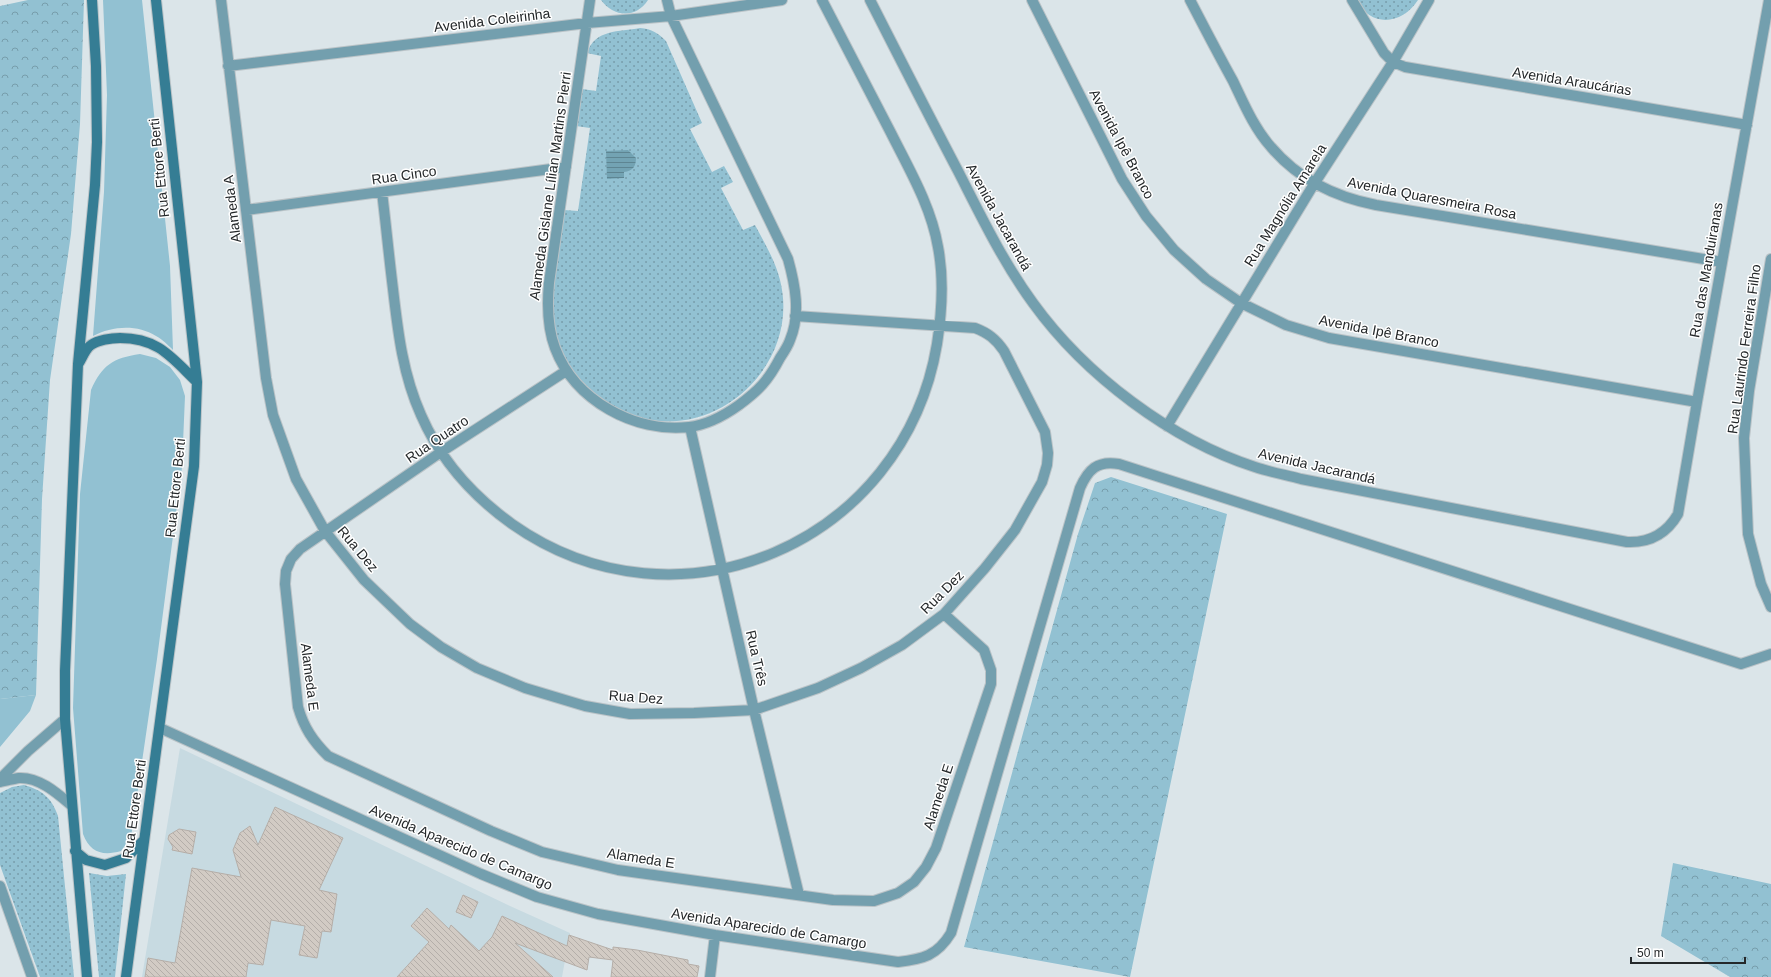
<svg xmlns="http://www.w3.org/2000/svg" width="1771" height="977" font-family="Arial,sans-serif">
	<defs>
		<pattern id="forest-crowns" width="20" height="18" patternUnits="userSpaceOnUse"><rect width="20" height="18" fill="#92c1d2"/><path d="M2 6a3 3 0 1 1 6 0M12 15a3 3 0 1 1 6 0" fill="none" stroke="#779dab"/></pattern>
		<pattern id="park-dots" width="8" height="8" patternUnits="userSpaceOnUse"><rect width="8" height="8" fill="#92c1d2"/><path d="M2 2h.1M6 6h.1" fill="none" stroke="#779dab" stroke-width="1.8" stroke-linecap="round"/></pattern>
		<pattern id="water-rules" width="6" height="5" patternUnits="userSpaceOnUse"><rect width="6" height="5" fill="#73a3b3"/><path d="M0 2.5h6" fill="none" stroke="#5e8592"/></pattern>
		<pattern id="building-back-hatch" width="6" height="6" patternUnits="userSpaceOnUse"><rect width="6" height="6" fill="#d2cbc4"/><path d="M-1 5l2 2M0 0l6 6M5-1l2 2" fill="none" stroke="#b4aea9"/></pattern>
	</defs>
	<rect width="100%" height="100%" fill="#dbe5e9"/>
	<path fill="#c7dae1" d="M180,748L510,906L570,933L562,977H142Z"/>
	<path fill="#92c1d2" d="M103,0H142L170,266L173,350C168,345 162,339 156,336C137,324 112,326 93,336L104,192L107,95Z
		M140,354L156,358L170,367L180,380L185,396L182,467L157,659L131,837L121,851C103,856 90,853 83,834L73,708L80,494L91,390C102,365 113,358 140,354Z
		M36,695L30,711L0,747V699Z"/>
	<path fill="url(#forest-crowns)" d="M28,0H84L80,124L71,234L50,380L42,499L36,695L0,699V6Z
		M1111,477L1227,514L1130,977L964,947L1078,534L1095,483Z
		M1673,863L1771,884V977H1730L1661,936Z"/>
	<path fill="url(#park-dots)" d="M601,0H648C636,19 613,17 601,0Z
		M1356,0H1418C1402,25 1371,28 1356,0Z
		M640,28C652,29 658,33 666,41L702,123L690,129L712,172L724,166L733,182L721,188L743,230L755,225C764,242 775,260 780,280C800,358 728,433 649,420C634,417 617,412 604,403C599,399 595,394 591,390C575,376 564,362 557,341C545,303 559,249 564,210L578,211L590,128L576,126L582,89L596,91L601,56L587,53C595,29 619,32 640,28Z
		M24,785C42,790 52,798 58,816L74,977H40L0,865V793L12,787Z
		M89,873L107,876L126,874L115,977H99Z"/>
	<path fill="url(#water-rules)" d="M628,150L636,158C636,166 633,171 624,172V178L607,179L606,151Z"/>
	<path fill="url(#building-back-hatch)" stroke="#b5aea8" d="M275,807L343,838L319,890L337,894L331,932L322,931L317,958L299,955L305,926L271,920L263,965L248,963L246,977H145L148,958L175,963L192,868L241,877L233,850L240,833L250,826L258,845Z
		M179,829L196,832L192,854L172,850L173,847L168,839L169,835Z
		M463,895L478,902L471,918L456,912Z
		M427,908L449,929L451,925L479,951L492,937L502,916L567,946L569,935L613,950V947L637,950L688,960V964L699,966L697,977H611L613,960L589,957L587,970L515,943L553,977H397L429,942L411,926Z"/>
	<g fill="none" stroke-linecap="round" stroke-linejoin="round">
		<g stroke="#bac3c7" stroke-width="12">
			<path id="street" d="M221,0L266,378L273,415L296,479L325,531L364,580L410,624L441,647L477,668L525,688L585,706L630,714L694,713L754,710L818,688L861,668L902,645L944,614L985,568L1015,530L1042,482L1047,465L1048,453L1045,432L1004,351C996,339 988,333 975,328L795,316
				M590,0L549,283C547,305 547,327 555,348C575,401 635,433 689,427C706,425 725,415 739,405C759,390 768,381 780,358C784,352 788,346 790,340C801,314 795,284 788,259L671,16L667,0
				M870,0C899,57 928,114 958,171C981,216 1003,262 1033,303C1085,375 1171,440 1255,467C1270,472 1286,475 1301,479L1627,542C1650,543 1667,533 1678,514L1697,402L1769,0
				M1032,0L1122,179L1146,216L1174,250L1206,279L1241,303L1286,325L1329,338L1697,402
				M1190,0C1204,27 1218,54 1233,81C1244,104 1254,128 1271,147C1299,180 1335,197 1376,205L1722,262
				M1352,0L1384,53L1393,62L1405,67L1747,125
				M228,66L587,23L671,16L782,0
				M382,192C386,225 389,257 393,289C398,333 403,375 421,415C440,459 473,496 512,524C678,641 904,543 937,344C942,312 944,278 938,247C931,206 909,169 891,133C868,89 845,44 822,0
				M246,210L566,167
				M1771,259L1749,391L1744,438L1748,534L1761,584L1771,607
				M566,371L441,452L300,549L291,559L286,571L285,584L298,707C304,728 313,741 328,756L491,831L542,852L618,870L833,900L874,901L898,893L914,882L926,867L936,848L991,684V670L984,650L944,614
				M1167,426L1314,184L1393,62L1429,0
				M690,427L754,710L799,895
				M160,728L481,874L537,897L598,914L715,935L898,962C923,959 937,956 951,933L1080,488C1088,470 1097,460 1119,464L1741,664L1771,654
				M0,779L28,751L65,719
				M0,782C6,781 13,779 19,778C39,777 57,793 71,805
				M0,886L32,977
				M710,977L715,935"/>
		</g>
		<g stroke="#bac3c7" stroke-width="12">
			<path id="secondary" d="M79,363C82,358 86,348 91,345C98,340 111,338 120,338C158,338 171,357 197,382
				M75,851L86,860L105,865L126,858L143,841
				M87,977L65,719V671L78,364L95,185L97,142L96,66L92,0
				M126,977L194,466L197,382L156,0"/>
		</g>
		<use href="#street" stroke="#739fae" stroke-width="10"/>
		<use href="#secondary" stroke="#357d94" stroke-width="10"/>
	</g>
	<g text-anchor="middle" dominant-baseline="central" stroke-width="3" stroke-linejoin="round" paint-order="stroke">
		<g font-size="14" fill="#24282a" stroke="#fff">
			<text transform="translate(492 20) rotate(-7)">Avenida Coleirinha</text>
			<text transform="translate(1572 81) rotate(9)">Avenida Araucárias</text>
			<text transform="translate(1122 144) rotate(62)">Avenida Ipê Branco</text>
			<text transform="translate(159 168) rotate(-96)">Rua Ettore Berti</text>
			<text transform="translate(404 175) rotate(-8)">Rua Cinco</text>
			<text transform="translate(550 186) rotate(-82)">Alameda Gislane Lílian Martins Pierri</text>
			<text transform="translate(1432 198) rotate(11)">Avenida Quaresmeira Rosa</text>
			<text transform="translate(1285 205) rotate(-58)">Rua Magnólia Amarela</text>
			<text transform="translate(232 209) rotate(-97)">Alameda A</text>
			<text transform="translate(999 217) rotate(61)">Avenida Jacarandá</text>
			<text transform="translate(1706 270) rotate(-80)">Rua das Manduiranas</text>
			<text transform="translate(1379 331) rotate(11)">Avenida Ipê Branco</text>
			<text transform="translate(1744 349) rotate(-82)">Rua Laurindo Ferreira Filho</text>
			<text transform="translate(437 439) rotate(-34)">Rua Quatro</text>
			<text transform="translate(1317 466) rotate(13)">Avenida Jacarandá</text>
			<text transform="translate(175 488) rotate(-84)">Rua Ettore Berti</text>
			<text transform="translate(358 549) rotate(50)">Rua Dez</text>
			<text transform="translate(942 592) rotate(-45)">Rua Dez</text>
			<text transform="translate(757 658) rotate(77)">Rua Três</text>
			<text transform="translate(310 677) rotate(83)">Alameda E</text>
			<text transform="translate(636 697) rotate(4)">Rua Dez</text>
			<text transform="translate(938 797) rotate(-72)">Alameda E</text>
			<text transform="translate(134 809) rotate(-82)">Rua Ettore Berti</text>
			<text transform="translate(461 847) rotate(23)">Avenida Aparecido de Camargo</text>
			<text transform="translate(641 858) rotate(9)">Alameda E</text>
			<text transform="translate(769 928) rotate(9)">Avenida Aparecido de Camargo</text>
		</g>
	</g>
	<path d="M1631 957v6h114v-6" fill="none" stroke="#24282a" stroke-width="2"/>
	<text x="1637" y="957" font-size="12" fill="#24282a" stroke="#ffffff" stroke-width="3" paint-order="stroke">50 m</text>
</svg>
